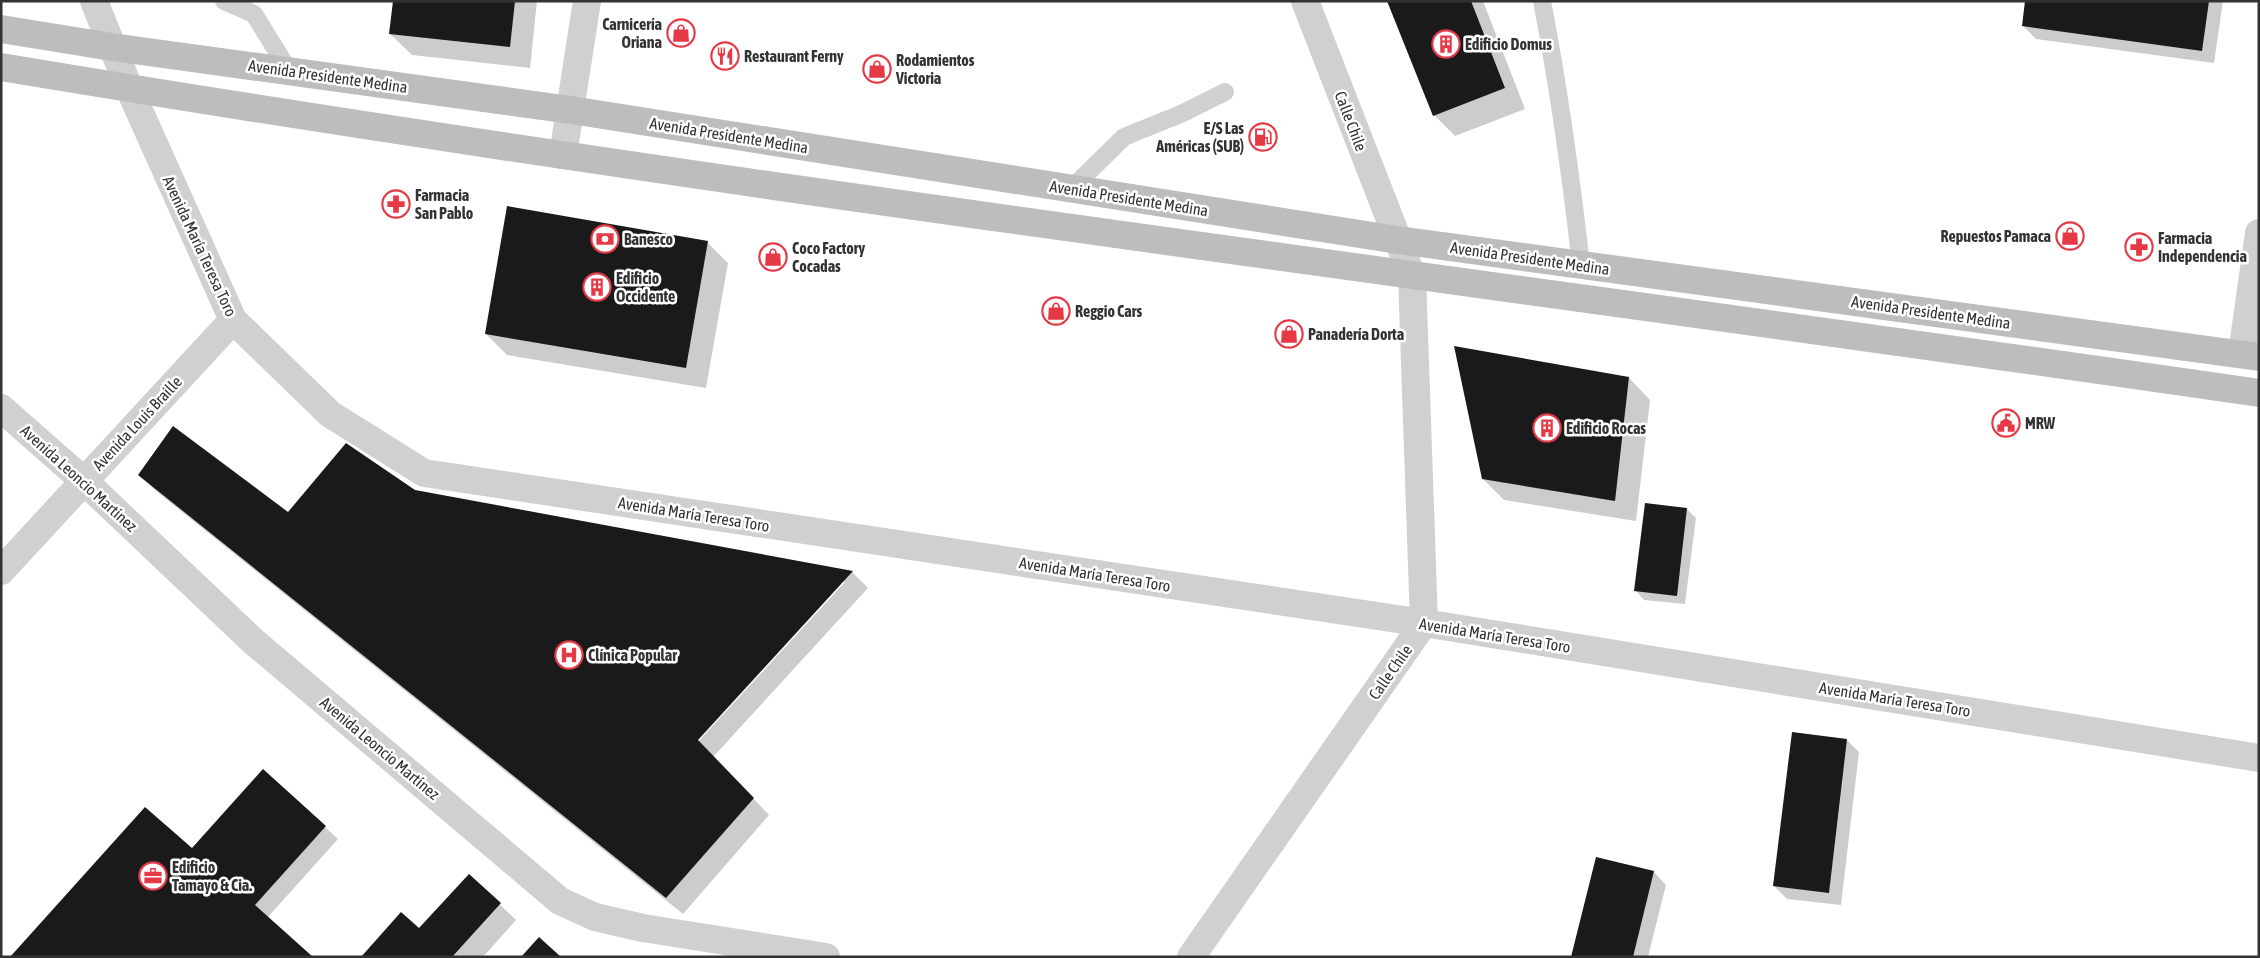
<svg xmlns="http://www.w3.org/2000/svg" width="2260" height="958" font-family="'Asap Condensed',sans-serif">
	<rect width="100%" height="100%" fill="#fff"/>
	<path fill="#0003" fill-rule="evenodd" d="M394,1H537L530,68L412,55L390,34Z
		M1389,1H1483L1525,109L1455,136L1434,115Z
		M2026,1H2223L2214,63L2036,39L2023,26Z
		M707,242L728,263L706,388L507,355L486,334Z
		M1629,378L1650,400L1636,521L1504,500L1483,479Z
		M139,475L288,513L414,492L852,572L868,588L713,757L769,815L683,914L156,491ZM842,582H845L695,745L693,743Z
		M1646,504L1687,509L1696,518L1685,604L1644,600L1636,591Z
		M1847,740L1859,752L1841,905L1787,899L1774,886Z
		M263,771L338,839L267,918L202,860Z
		M1597,858L1654,872L1666,885L1648,957H1572Z
		M469,875L516,920L483,957H362L420,930Z"/>
	<path fill="#1a1a1a" d="M393,1H515L510,47L389,34Z
		M1387,1H1471L1505,88L1433,116Z
		M2025,1H2209L2202,51L2022,26Z
		M507,206L708,241L686,368L485,334Z
		M1454,346L1629,377L1615,501L1482,479Z
		M173,426L288,512L346,443L415,490L853,571L698,740L754,798L666,898L138,475Z
		M1645,503L1687,508L1677,596L1634,591Z
		M1792,732L1847,739L1829,893L1773,886Z
		M263,769L326,826L255,905L313,957H10L145,807L192,848Z
		M1596,857L1654,871L1633,957H1571Z
		M469,874L501,903L452,957H361L401,912L419,928Z
		M539,937L561,957H521Z"/>
	<g fill="none" stroke-linecap="round" stroke-linejoin="round">
		<path stroke="#d0d0d0" stroke-width="18" d="M224,1L254,14L289,71
			M1542,1C1559,89 1571,176 1581,265
			M1071,189L1124,137L1183,113L1225,92"/>
		<path stroke="#d0d0d0" stroke-width="28" d="M94,1L129,88L233,320L330,414L424,473L1424,623L2259,758
			M563,155L587,1
			M2242,354L2259,233
			M1,408L84,481L254,642L560,901L595,917L643,928L826,957
			M1,571L233,320
			M1191,957L1424,623L1412,276L1305,1"/>
		<path stroke="#bdbdbd" stroke-width="28" d="M1,29L112,47L571,110L1398,240L2259,357
			M1,67C751,192 1506,284 2259,393"/>
	</g>
	<defs>
		<g id="shop-ring" transform="scale(1.4375)"><circle r="9.5" fill="#fff" stroke="#e63946" stroke-width="1.5"/><path d="M-5-2.5h2.3a2.7 3.5 0 0 1 5.4 0H5L5.5 6h-11ZM-1.5-2.5h3a1.5 2.3 0 0 0-3 0Z" fill="#e63946"/></g>
		<g id="building-ring" transform="scale(1.4375)"><circle r="9.5" fill="#fff" stroke="#e63946" stroke-width="1.5"/><path d="M-4-6H4V6H1V3H-1V6H-4ZM-2.5-4.3h1.7v1.8h-1.7ZM.8-4.3h1.7v1.8H.8ZM-2.5-1h1.7V.8h-1.7ZM.8-1h1.7V.8H.8Z" fill="#e63946"/></g>
		<g id="restaurant-ring" transform="scale(1.4375)"><circle r="9.5" fill="#fff" stroke="#e63946" stroke-width="1.5"/><path d="M-5-6h1v4h1v-4h1v4h1v-4h1v5L-1.5 .5V6h-2V.5L-5-1ZM5-6V6H3V1.5H1.5Q1.5-4 5-6Z" fill="#e63946"/></g>
		<g id="fuel-ring" transform="scale(1.4375)"><circle r="9.5" fill="#fff" stroke="#e63946" stroke-width="1.5"/><path d="M-5.5-6h7V0h2V4h1.3V-2.5L3-4.5l.8-.8L6-3V5H2.5V1h-1V6h-7ZM-4.2-4.7v3.2H.2V-4.7Z" fill="#e63946"/></g>
		<g id="pharmacy-ring" transform="scale(1.4375)"><circle r="9.5" fill="#fff" stroke="#e63946" stroke-width="1.5"/><path d="M-2-6h4v4h4v4h-4v4h-4v-4h-4v-4h4Z" fill="#e63946"/></g>
		<g id="bank-ring" transform="scale(1.4375)"><circle r="9.5" fill="#fff" stroke="#e63946" stroke-width="1.5"/><path d="M-6-4H6V4H-6ZM0-2.3a2.3 2.3 0 1 0 0 4.6a2.3 2.3 0 1 0 0-4.6Z" fill="#e63946"/></g>
		<g id="civic-ring" transform="scale(1.4375)"><circle r="9.5" fill="#fff" stroke="#e63946" stroke-width="1.5"/><path d="M-.6-6.5H3V-4.5H.6V-3L4-1V1h2V6H-6V1h2V-1L-.6-3ZM-1.2 2.5V6h2.4V2.5Z" fill="#e63946"/></g>
		<g id="hospital-ring" transform="scale(1.4375)"><circle r="9.5" fill="#fff" stroke="#e63946" stroke-width="1.5"/><path d="M-5-5h3v3.5h4V-5h3V5h-3V1.5h-4V5h-3Z" fill="#e63946"/></g>
		<g id="office-ring" transform="scale(1.4375)"><circle r="9.5" fill="#fff" stroke="#e63946" stroke-width="1.5"/><path d="M-6-3h4V-5.5h4V-3h4V5H-6ZM-1-4.5V-3h2v-1.5ZM-6 0V1H6V0Z" fill="#e63946"/></g>
	</defs>
	<g fill-rule="evenodd">
		<use href="#shop-ring" x="681" y="33"/>
		<use href="#building-ring" x="1446" y="44"/>
		<use href="#restaurant-ring" x="725" y="56"/>
		<use href="#shop-ring" x="877" y="69"/>
		<use href="#fuel-ring" x="1263" y="137"/>
		<use href="#pharmacy-ring" x="396" y="204"/>
		<use href="#shop-ring" x="2070" y="236"/>
		<use href="#bank-ring" x="605" y="239"/>
		<use href="#pharmacy-ring" x="2139" y="247"/>
		<use href="#shop-ring" x="773" y="257"/>
		<use href="#building-ring" x="597" y="287"/>
		<use href="#shop-ring" x="1056" y="311"/>
		<use href="#shop-ring" x="1289" y="334"/>
		<use href="#civic-ring" x="2006" y="423"/>
		<use href="#building-ring" x="1547" y="428"/>
		<use href="#hospital-ring" x="569" y="655"/>
		<use href="#office-ring" x="153" y="876"/>
	</g>
	<g text-anchor="middle" dominant-baseline="central" stroke-width="5" stroke-linejoin="round" paint-order="stroke">
		<g font-size="16" font-weight="bold" fill="#333" stroke="#fff" text-anchor="start">
			<text x="662" y="24" text-anchor="end">Carnicería<tspan x="662" dy="18">Oriana</tspan></text>
			<text x="1465" y="44">Edificio Domus</text>
			<text x="744" y="56">Restaurant Ferny</text>
			<text x="896" y="60">Rodamientos<tspan x="896" dy="18">Victoria</tspan></text>
			<text x="1244" y="128" text-anchor="end">E/S Las<tspan x="1244" dy="18">Américas (SUB)</tspan></text>
			<text x="415" y="195">Farmacia<tspan x="415" dy="18">San Pablo</tspan></text>
			<text x="2051" y="236" text-anchor="end">Repuestos Pamaca</text>
			<text x="2158" y="238">Farmacia<tspan x="2158" dy="18">Independencia</tspan></text>
			<text x="624" y="239">Banesco</text>
			<text x="792" y="248">Coco Factory<tspan x="792" dy="18">Cocadas</tspan></text>
			<text x="616" y="278">Edificio<tspan x="616" dy="18">Occidente</tspan></text>
			<text x="1075" y="311">Reggio Cars</text>
			<text x="1308" y="334">Panadería Dorta</text>
			<text x="2025" y="423">MRW</text>
			<text x="1566" y="428">Edificio Rocas</text>
			<text x="588" y="655">Clínica Popular</text>
			<text x="172" y="867">Edificio<tspan x="172" dy="18">Tamayo &amp; Cia.</tspan></text>
		</g>
		<g font-size="16" fill="#333" stroke="#fff">
			<text transform="translate(328 76) rotate(8)">Avenida Presidente Medina</text>
			<text transform="translate(1351 121) rotate(69)">Calle Chile</text>
			<text transform="translate(729 135) rotate(9)">Avenida Presidente Medina</text>
			<text transform="translate(1129 198) rotate(9)">Avenida Presidente Medina</text>
			<text transform="translate(200 246) rotate(65)">Avenida María Teresa Toro</text>
			<text transform="translate(1530 258) rotate(8)">Avenida Presidente Medina</text>
			<text transform="translate(1931 312) rotate(8)">Avenida Presidente Medina</text>
			<text transform="translate(137 423) rotate(-47)">Avenida Louis Braille</text>
			<text transform="translate(79 478) rotate(42)">Avenida Leoncio Martínez</text>
			<text transform="translate(694 514) rotate(9)">Avenida María Teresa Toro</text>
			<text transform="translate(1095 574) rotate(9)">Avenida María Teresa Toro</text>
			<text transform="translate(1495 635) rotate(9)">Avenida María Teresa Toro</text>
			<text transform="translate(1390 672) rotate(-55)">Calle Chile</text>
			<text transform="translate(1895 699) rotate(9)">Avenida María Teresa Toro</text>
			<text transform="translate(380 748) rotate(40)">Avenida Leoncio Martínez</text>
		</g>
	</g>
	<rect width="2260" height="958" fill="none" stroke="#333333" stroke-width="5"/>
</svg>
